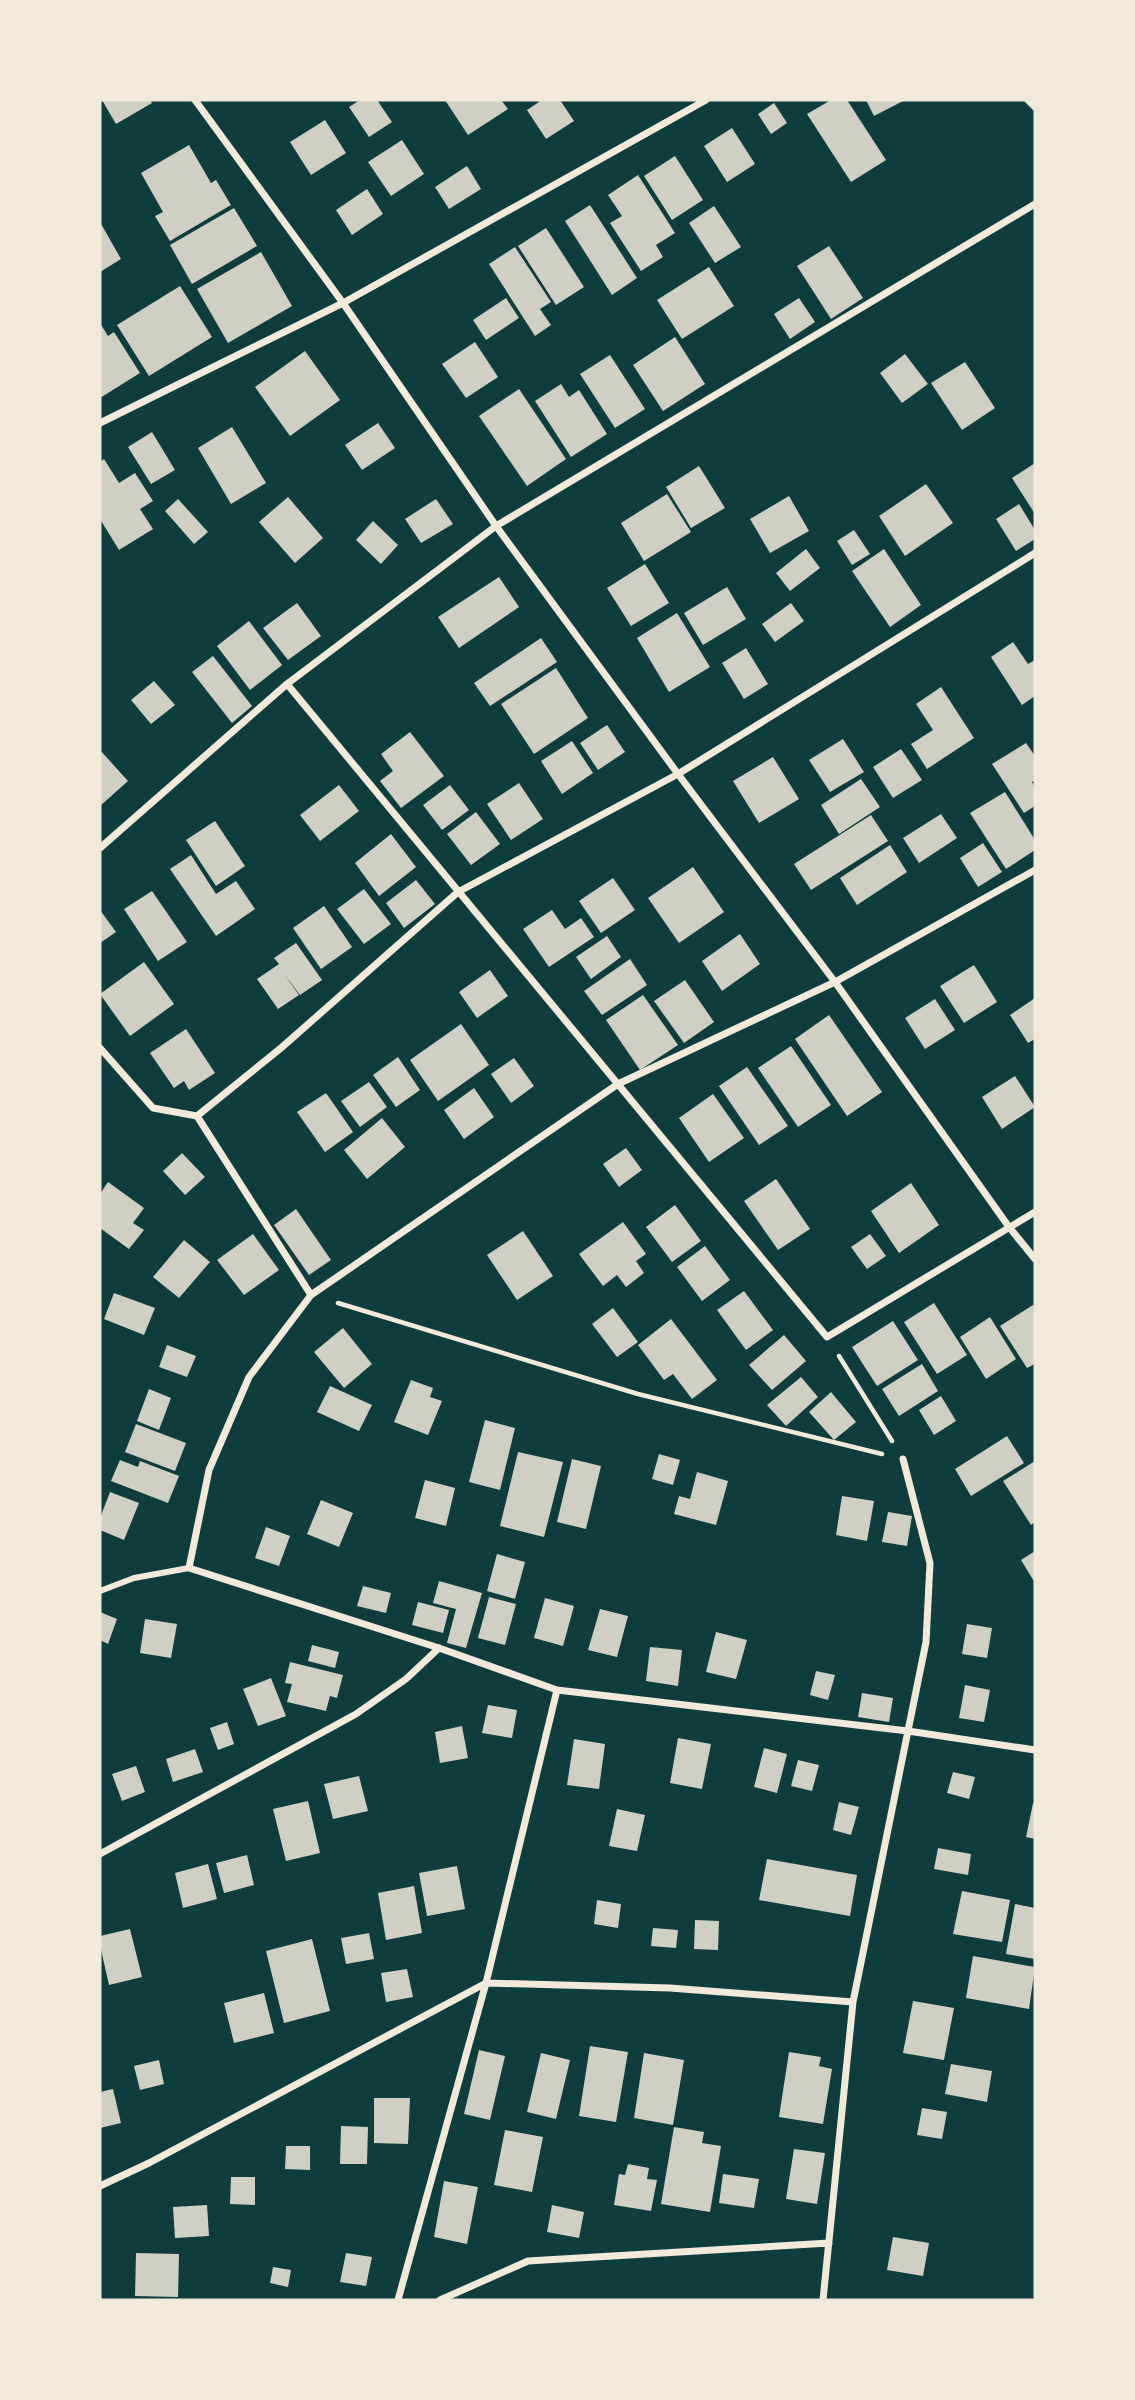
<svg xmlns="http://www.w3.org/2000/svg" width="1135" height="2400" font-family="Poppins,sans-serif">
	<rect width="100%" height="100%" fill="#0f3d3e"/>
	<path fill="#cfcfc3" d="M102,100H150L152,103L116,124Z
		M360,100H377L392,122L369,137L349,107Z
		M445,100H501L508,109L468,135Z
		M542,100H560L574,121L546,139L527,110Z
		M831,100H847L886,160L851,182L807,114Z
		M866,100H905L874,116Z
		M774,103L787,123L771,134L758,114Z
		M325,120L346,153L311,175L290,142Z
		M732,128L755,164L727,182L704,146Z
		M402,140L424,174L391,196L368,162Z
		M189,145L211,183L216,180L231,205L170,241L155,216L163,212L141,173Z
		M675,156L703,200L672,220L644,176Z
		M467,166L481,189L449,209L435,187Z
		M638,175L675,233L656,245L663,257L641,271L610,223L622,216L608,195Z
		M367,189L383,214L352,235L336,210Z
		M590,205L637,278L612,295L565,221Z
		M714,206L741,247L715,263L689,223Z
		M234,208L257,246L192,284L170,245Z
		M100,222L121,259L100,272Z
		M546,228L584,287L556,305L518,246Z
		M829,246L863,298L831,319L797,266Z
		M515,247L551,302L540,309L551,325L535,336L489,264Z
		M261,252L292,306L228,343L197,289Z
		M709,267L734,306L682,339L657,300Z
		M180,286L212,337L149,376L117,325Z
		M506,298L519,318L486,340L473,320Z
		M799,298L815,322L790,339L774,314Z
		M100,323L108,336L114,332L140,373L100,398Z
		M675,337L705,384L663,411L633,365Z
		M475,342L498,377L466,398L442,364Z
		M305,351L340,400L290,436L255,387Z
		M905,354L928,384L902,403L880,373Z
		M610,355L645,409L615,428L580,374Z
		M965,362L995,408L962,430L931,383Z
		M561,384L569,397L579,390L607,434L571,457L535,401Z
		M519,389L566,459L527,486L479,416Z
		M378,423L395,448L362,470L345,445Z
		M232,427L266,483L231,504L198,448Z
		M152,432L175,470L151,484L128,447Z
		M104,459L119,483L135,473L153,501L140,509L153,529L119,550L100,519V462Z
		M1035,463V514L1012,478Z
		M699,466L725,508L691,528L666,487Z
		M926,484L953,523L905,556L879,516Z
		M667,494L691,532L644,561L621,523Z
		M789,496L809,531L770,553L750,519Z
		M288,497L323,538L295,563L259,522Z
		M178,499L208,532L194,544L165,511Z
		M436,499L453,524L421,543L405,519Z
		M1019,504L1035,530V539L1016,551L996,519Z
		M373,521L398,545L381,564L356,540Z
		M854,530L870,554L852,565L837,541Z
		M806,549L820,568L790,591L776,573Z
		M884,549L921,605L890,627L852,571Z
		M645,564L669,603L631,626L607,588Z
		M499,577L519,607L459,648L438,617Z
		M727,587L746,619L703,645L684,613Z
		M297,603L321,636L288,660L263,628Z
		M791,603L804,621L775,642L762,624Z
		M677,613L710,667L669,692L637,638Z
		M249,621L282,665L250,690L217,646Z
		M541,638L557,662L490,706L474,683Z
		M1013,642L1028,664L1035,660V696L1022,705L991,657Z
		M746,648L768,684L744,699L722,663Z
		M213,656L252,706L232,723L192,672Z
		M556,668L588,718L534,754L501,704Z
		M154,681L175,705L151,724L131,700Z
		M941,687L974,738L927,769L911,744L933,730L916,704Z
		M607,725L625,752L598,770L580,743Z
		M410,732L444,776L401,808L380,781L393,771L381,754Z
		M843,739L864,772L830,792L809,760Z
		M572,741L593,773L562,794L541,761Z
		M1026,743L1035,756V780L1032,782L1035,787V806L1024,813L992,764Z
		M901,749L922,780L893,798L873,767Z
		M100,750L128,781L100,806Z
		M773,757L799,799L759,823L733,781Z
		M861,779L880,807L839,834L821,805Z
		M519,783L543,819L511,840L487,804Z
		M339,785L359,811L320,841L300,815Z
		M450,785L469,810L442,830L423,805Z
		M1005,792L1035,840V850L1006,869L970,813Z
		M476,812L500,844L471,865L447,834Z
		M941,814L957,838L919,863L903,838Z
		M871,815L888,841L811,890L794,864Z
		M215,821L245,866L216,886L186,840Z
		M391,834L416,867L379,896L355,863Z
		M983,843L1002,872L978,887L960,858Z
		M890,845L907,872L857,905L840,878Z
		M191,855L216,894L236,881L255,909L216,936L170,869Z
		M693,867L724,912L679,943L648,898Z
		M613,878L635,910L601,933L579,901Z
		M416,880L435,904L404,928L386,903Z
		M364,889L391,924L364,944L337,909Z
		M152,891L187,942L158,961L124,909Z
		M324,906L352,947L321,969L293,928Z
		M100,910L116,932L100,943Z
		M552,910L565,929L581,918L594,937L549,967L523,929Z
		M740,934L760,964L722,991L702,961Z
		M607,936L621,957L591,979L576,957Z
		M296,943L322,980L300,995L284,974L299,995L278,1009L257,979L279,964L274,958Z
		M630,959L647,985L602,1015L584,991Z
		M144,962L174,1004L130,1036L100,994Z
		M974,965L997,1002L964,1023L940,986Z
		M490,970L508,996L477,1018L459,992Z
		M685,980L714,1022L684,1043L654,1001Z
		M643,995L678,1045L640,1070L606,1020Z
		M1035,998V1039L1028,1043L1010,1015Z
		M935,999L955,1030L925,1049L905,1018Z
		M829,1015L882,1092L847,1116L795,1039Z
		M461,1024L489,1065L438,1101L410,1060Z
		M186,1029L215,1073L189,1090L184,1081L174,1088L150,1053Z
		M791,1046L831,1105L798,1127L758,1068Z
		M398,1057L420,1090L396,1107L373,1075Z
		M514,1058L534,1086L511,1103L491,1074Z
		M747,1067L788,1126L759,1145L719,1086Z
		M1015,1076L1035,1107L1002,1129L982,1097Z
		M369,1082L387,1107L360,1127L341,1101Z
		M474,1088L494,1117L464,1139L444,1110Z
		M326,1093L353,1132L325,1152L297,1112Z
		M713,1094L744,1138L709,1162L679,1118Z
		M382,1118L405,1147L367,1179L344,1150Z
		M626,1148L642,1170L619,1187L603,1164Z
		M182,1153L205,1177L185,1195L163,1171Z
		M776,1179L810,1229L778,1250L744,1201Z
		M108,1182L144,1208L133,1223L144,1230L129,1249L100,1228V1194Z
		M911,1183L939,1225L899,1253L871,1211Z
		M675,1205L701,1241L672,1262L646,1227Z
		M296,1209L331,1260L309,1275L274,1225Z
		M623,1222L646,1254L636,1261L644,1273L626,1287L617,1275L603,1286L579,1254Z
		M523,1231L553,1276L517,1300L487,1255Z
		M253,1234L279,1270L244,1295L217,1260Z
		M870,1234L886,1256L867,1269L851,1247Z
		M184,1240L210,1262L179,1298L153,1277Z
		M705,1246L730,1280L702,1301L677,1267Z
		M744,1291L773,1330L746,1350L717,1310Z
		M114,1293L155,1308L144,1335L104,1319Z
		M934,1303L967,1355L937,1374L904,1322Z
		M1033,1305L1035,1308V1364L1027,1368L1000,1326Z
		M613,1308L638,1342L617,1357L592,1324Z
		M990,1317L1016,1359L986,1379L960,1337Z
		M671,1319L717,1380L692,1399L673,1374L664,1380L638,1345Z
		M893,1321L918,1360L877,1386L852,1347Z
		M343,1328L372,1364L344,1388L314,1352Z
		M784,1335L806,1361L772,1390L749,1365Z
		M167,1345L196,1356L187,1377L159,1367Z
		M922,1364L938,1391L899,1416L882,1389Z
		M801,1377L818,1397L786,1426L767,1405Z
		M411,1380L433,1388L430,1397L442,1401L428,1435L394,1422Z
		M330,1386L372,1405L359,1431L317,1412Z
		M149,1389L171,1398L159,1430L137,1421Z
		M831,1392L856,1422L834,1440L809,1412Z
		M941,1396L956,1421L934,1435L919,1410Z
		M485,1420L515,1428L500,1490L469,1482Z
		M136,1424L186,1443L175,1471L125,1452Z
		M1007,1436L1024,1463L971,1496L955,1469Z
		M518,1452L563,1462L544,1537L500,1526Z
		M659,1454L680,1460L673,1485L652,1479Z
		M572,1459L601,1466L586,1529L557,1522Z
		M120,1460L138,1467L140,1461L179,1476L168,1503L111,1481Z
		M1035,1461V1522L1031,1525L1003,1481Z
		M697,1472L728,1481L716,1525L674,1514L679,1496L690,1499Z
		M425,1480L455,1488L446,1526L415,1518Z
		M110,1492L139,1503L124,1540L100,1530V1518Z
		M842,1496L874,1501L867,1541L836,1535Z
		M321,1500L353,1513L339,1547L307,1534Z
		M888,1512L912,1516L907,1546L882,1542Z
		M266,1527L290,1536L279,1566L255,1558Z
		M1035,1551V1583L1021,1560Z
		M497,1554L525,1562L515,1599L487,1591Z
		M439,1581L482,1593L466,1648L447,1643L456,1609L433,1603Z
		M363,1586L391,1593L386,1613L357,1606Z
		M489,1597L516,1604L505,1645L478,1638Z
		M545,1598L574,1606L563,1646L534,1638Z
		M418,1602L449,1610L443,1633L412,1625Z
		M600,1609L628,1616L617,1657L588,1650Z
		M100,1612L117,1619L108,1644L100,1640Z
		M145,1619L177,1624L171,1658L140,1653Z
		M967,1624L992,1628L987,1658L962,1654Z
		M716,1632L747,1640L736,1679L706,1672Z
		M312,1645L339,1652L335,1668L308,1661Z
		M650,1647L682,1650L678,1686L646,1681Z
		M290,1662L343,1675L337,1698L330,1696L326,1711L287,1702L292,1684L285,1683Z
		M816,1671L835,1675L828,1700L810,1695Z
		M271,1678L286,1716L258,1726L243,1689Z
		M965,1685L990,1690L984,1722L959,1718Z
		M862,1693L893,1698L889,1722L858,1717Z
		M488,1705L517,1710L512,1738L482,1733Z
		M227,1722L234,1744L218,1750L210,1728Z
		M462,1726L468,1758L440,1763L435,1732Z
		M678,1738L711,1744L702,1789L670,1783Z
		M574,1739L605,1744L599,1789L567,1785Z
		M764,1748L787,1754L777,1793L754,1787Z
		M195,1749L203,1772L173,1782L166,1759Z
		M798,1760L819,1765L812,1791L791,1786Z
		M136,1766L145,1792L122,1801L112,1774Z
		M953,1772L975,1777L969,1799L947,1793Z
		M359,1776L368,1811L333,1819L324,1784Z
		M308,1801L320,1853L286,1861L273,1809Z
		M839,1802L859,1807L851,1835L833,1830Z
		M1033,1803L1035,1804V1839L1026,1837Z
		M617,1809L645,1815L637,1851L609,1846Z
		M938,1848L971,1854L968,1875L934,1869Z
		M247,1855L254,1885L224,1893L216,1863Z
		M767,1859L857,1875L850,1916L759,1900Z
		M208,1864L217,1899L183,1908L175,1873Z
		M457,1866L465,1909L427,1916L419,1873Z
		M414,1886L422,1933L386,1940L378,1893Z
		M962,1891L1010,1900L1002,1942L953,1934Z
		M597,1900L621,1904L618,1928L594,1924Z
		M1015,1904L1035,1908V1959L1006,1954Z
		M695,1920L719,1921L718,1950L694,1949Z
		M653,1928L678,1930L676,1948L651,1946Z
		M130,1929L142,1977L109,1985L100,1945V1936Z
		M369,1933L374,1959L346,1964L341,1938Z
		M312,1939L330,2011L284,2023L266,1951Z
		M973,1956L1035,1967L1029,2009L966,1998Z
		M407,1969L413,1997L386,2002L381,1973Z
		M264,1993L274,2033L234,2043L224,2003Z
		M913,2001L954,2008L944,2060L903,2053Z
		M590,2046L628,2052L616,2122L579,2116Z
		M479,2050L505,2056L490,2120L464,2114Z
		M789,2052L821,2057L819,2066L832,2069L823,2124L779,2117Z
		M541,2053L570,2060L556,2119L527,2112Z
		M644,2053L684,2060L673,2125L634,2118Z
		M159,2060L164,2084L140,2090L134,2066Z
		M951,2064L992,2071L987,2102L945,2094Z
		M113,2089L121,2123L100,2128V2092Z
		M374,2098H410L408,2144L374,2143Z
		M922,2108L947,2112L942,2139L917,2135Z
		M341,2126L368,2127L367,2164H340Z
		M674,2127L704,2132L702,2143L721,2146L710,2212L661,2204Z
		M505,2130L543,2137L532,2192L494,2185Z
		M286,2146H310V2170L285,2169Z
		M794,2149L825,2153L817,2204L786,2199Z
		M628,2164L649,2168L647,2179L657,2180L651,2211L614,2205L619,2174L625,2175Z
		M723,2174L759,2179L754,2208L719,2203Z
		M231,2177H255V2205L230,2204Z
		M444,2181L478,2187L467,2244L434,2237Z
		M207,2205L209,2236L175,2238L173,2207Z
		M552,2205L584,2212L579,2238L547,2232Z
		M893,2237L929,2243L923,2276L887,2270Z
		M136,2253L179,2254L178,2297L135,2296Z
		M346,2253L372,2257L366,2286L340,2282Z
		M273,2267L291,2270L288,2287L270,2283Z"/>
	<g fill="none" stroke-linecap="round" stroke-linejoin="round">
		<path stroke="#f1e9da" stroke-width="4.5" d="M338,1303L638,1394L882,1454
			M839,1356L892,1441"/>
		<path stroke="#f1e9da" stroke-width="6" d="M100,1591L134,1578L189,1568"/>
		<path stroke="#f1e9da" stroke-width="7" d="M195,100L343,303L496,526L678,774L835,982L1009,1227L1035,1259
			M1028,100L1035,107
			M100,423L343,303L706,100
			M287,684L827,1337L1035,1212
			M100,848L287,684L496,526L1035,204
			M1035,870L835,982L618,1084L311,1295L249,1377L209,1470L189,1568L439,1648L557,1690L908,1731L1035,1750
			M100,1048L153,1108L197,1116L281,1048L458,892L678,774L1035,553
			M197,1116L311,1295
			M100,1854L356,1714L406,1679L439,1648
			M100,2186L149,2163L486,1983L670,1988L853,2002
			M398,2300L486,1983L557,1690
			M440,2300L528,2261L829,2243
			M823,2300L853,2002L926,1642L930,1563L903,1459"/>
	</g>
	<rect width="1135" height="2400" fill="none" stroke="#f1e9da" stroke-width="203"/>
</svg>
